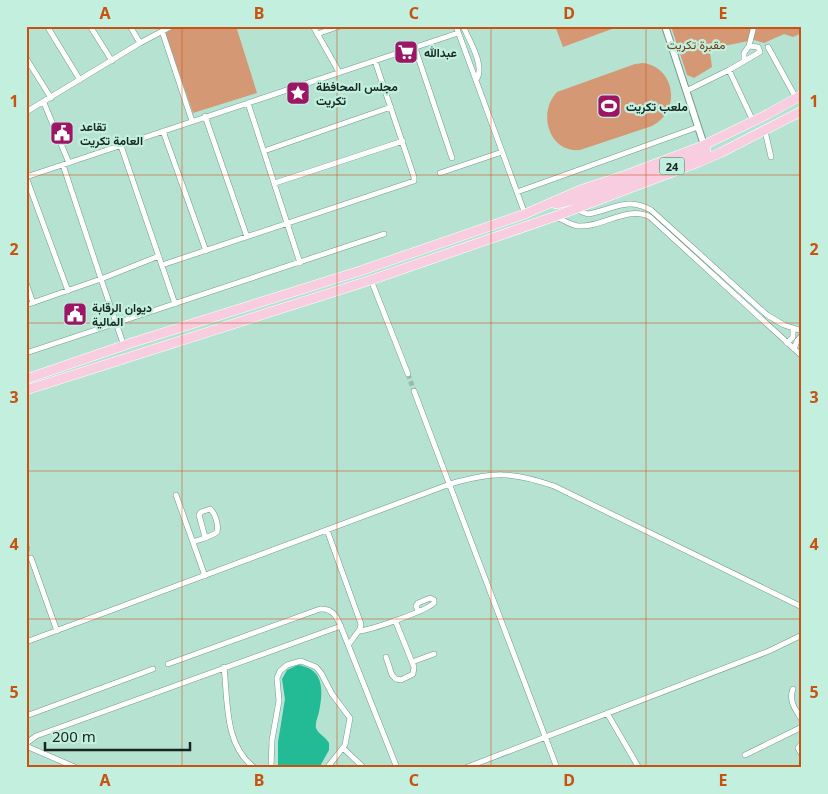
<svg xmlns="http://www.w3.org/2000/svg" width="828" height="794" font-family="'Noto Sans',Vazirmatn,sans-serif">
	<rect width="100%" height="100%" fill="#b6e2d2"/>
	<path fill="#d59875" d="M176,26H236L257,93L193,113L166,35V33Z
		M555,26H620L563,47Z
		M671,26H802V33L793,37L784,34L764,43L754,40L713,48L710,53L712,67L694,78L687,75Z
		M643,63C675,67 682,111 652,126L580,150C549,153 537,113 557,92L635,64Z"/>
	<path fill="#22bb96" d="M298,665C325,669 323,691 319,712C318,717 315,722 316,728C318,734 326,737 329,743V750L319,768H278V742L285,699L282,679L287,670Z"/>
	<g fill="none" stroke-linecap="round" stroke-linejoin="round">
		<path stroke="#96bdaf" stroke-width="5" stroke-dasharray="5 2.5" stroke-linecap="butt" d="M408,374L414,391"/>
		<g stroke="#709a8b" stroke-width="6">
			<path id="minor" d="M47,26L80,80
				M90,26L112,61
				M130,26L140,43
				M313,26L339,72
				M456,26L525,214
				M463,26C469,40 486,67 476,80
				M162,31L192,121
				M317,34L340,26
				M768,47L796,98
				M415,48L452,158
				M26,58L51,98
				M744,60V53L749,46L754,26
				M729,70L753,121
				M686,91L729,70L760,52L758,47L749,46
				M44,103L69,163
				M248,103L300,263
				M26,112L140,43L172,26
				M205,116L247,237
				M163,131L206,251
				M765,131L771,157
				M121,146L175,304
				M264,151L391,107
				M440,173L502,152
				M275,183L403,141
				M517,192L698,127
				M579,208L582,212L588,214C613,210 626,196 651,210L767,315L784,325L802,331
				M557,217C563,220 570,225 578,226C602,228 627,205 650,217L802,356
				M162,265L414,181V177L375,61
				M371,280L408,374
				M26,283L33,303
				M68,291L26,177L458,33
				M26,305L101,279L63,165
				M787,343L793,337V329
				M124,346L101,279L159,256
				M794,349L797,341L802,335
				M26,353L384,234
				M414,391L557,768
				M176,495L205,576
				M327,530L361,624L360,629L349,644
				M193,542C201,539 211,537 217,532C219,525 215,513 210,509L201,512L199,515L205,537
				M26,546L27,549
				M31,558L57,631
				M359,631C371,630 426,611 434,603V600L430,598L418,603L416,606L418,611
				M26,642L450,484C493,472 511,471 554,486L802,607
				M386,657L392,675L396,679L401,680L413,674L414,667L395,620
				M412,662L434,654
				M168,664L320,609C335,608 338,620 343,632L397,768
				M224,667C228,701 224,746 255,768
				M793,689C788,701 796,710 802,720
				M607,713L639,768
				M26,716L153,669
				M26,746L28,742L36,736L341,626
				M26,746L77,768
				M343,748L364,768
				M745,755L802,727
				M802,755L798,748L802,743
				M271,768L272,740L279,701L277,678L280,671L287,665L301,661L316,667L321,673L332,694L350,718L345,745L327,768
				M465,768L769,651L802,635"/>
		</g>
		<g stroke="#709a8b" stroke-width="8">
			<path id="tertiary" d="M665,26L704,145"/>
		</g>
		<g stroke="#fff" stroke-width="10">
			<path id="primary" d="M556,204C605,194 661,171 706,150
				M26,379L131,343L360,271L525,214L580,190L626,175L700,147L768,114L802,95
				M26,390L371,280L556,216L699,162L720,153L802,111"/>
		</g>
		<use href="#minor" stroke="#fff" stroke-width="5"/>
		<use href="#tertiary" stroke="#fff" stroke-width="6"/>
		<use href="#primary" stroke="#f9cde0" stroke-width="9"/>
	</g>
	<path fill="none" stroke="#c8520f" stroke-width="1" stroke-opacity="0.55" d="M182,26V768M337,26V768M491,26V768M646,26V768M26,175H802M26,323H802M26,471H802M26,619H802"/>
	<defs>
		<g id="supermarket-square" transform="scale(1.25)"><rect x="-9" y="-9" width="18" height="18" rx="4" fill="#9d1565" stroke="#c3efdf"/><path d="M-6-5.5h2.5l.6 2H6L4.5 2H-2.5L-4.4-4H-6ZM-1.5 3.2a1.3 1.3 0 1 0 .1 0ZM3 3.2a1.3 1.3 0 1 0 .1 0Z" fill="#fff"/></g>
		<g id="sight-square" transform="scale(1.25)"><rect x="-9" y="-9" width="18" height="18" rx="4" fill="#9d1565" stroke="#c3efdf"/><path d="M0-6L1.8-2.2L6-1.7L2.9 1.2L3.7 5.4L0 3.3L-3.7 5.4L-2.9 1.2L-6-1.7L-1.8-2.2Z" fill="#fff"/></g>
		<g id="stadium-square" transform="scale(1.25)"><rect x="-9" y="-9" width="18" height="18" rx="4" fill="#9d1565" stroke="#c3efdf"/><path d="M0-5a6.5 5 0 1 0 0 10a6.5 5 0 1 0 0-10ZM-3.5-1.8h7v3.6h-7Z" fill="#fff"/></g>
		<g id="civic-square" transform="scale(1.25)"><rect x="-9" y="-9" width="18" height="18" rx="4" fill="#9d1565" stroke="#c3efdf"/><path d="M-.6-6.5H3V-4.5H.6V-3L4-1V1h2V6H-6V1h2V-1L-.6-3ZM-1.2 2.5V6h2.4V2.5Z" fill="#fff"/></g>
	</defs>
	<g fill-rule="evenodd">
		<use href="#supermarket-square" x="406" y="52"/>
		<use href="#sight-square" x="298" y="93"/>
		<use href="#stadium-square" x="609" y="106"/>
		<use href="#civic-square" x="62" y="133"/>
		<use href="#civic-square" x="75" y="314"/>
	</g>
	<g text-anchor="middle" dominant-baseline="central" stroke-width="4.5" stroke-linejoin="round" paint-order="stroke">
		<rect fill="#c3efdf" stroke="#4a635b" stroke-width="1" x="659.5" y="157.5" width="25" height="17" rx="4"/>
		<g font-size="11" font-weight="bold" fill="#162722">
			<text x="672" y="166">24</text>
		</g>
		<g font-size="12" fill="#73390f" stroke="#c3efdf">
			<text x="696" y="44">مقبرة تكريت</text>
		</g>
		<g font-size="12" font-weight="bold" fill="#162722" stroke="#c3efdf" text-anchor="start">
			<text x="424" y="52">عبدالله</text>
			<text x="316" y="86">مجلس المحافظة<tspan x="316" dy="14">تكريت</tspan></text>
			<text x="626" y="106">ملعب تكريت</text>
			<text x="80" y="126">تقاعد<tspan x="80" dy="14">العامة تكريت</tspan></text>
			<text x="92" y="307">ديوان الرقابة<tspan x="92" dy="14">المالية</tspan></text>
		</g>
	</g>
	<rect width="828" height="794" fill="none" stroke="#c3efdf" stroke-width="55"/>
	<path d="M45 742v8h145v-8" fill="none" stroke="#162722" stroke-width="2.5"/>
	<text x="52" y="742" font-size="15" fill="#162722" stroke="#c3efdf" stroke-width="4" paint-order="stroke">200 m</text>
	<rect x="28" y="28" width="772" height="738" fill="none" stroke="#c8520f" stroke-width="2"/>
	<g font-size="16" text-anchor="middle" font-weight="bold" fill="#c8520f">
		<text x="105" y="19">A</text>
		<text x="259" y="19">B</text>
		<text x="414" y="19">C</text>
		<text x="569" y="19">D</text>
		<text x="723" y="19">E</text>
		<text x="14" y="107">1</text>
		<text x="814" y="107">1</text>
		<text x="14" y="255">2</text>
		<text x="814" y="255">2</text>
		<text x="14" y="403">3</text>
		<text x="814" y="403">3</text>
		<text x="14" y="550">4</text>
		<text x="814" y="550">4</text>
		<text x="14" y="698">5</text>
		<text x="814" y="698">5</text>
		<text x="105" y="786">A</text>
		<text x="259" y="786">B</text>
		<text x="414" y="786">C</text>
		<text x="569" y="786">D</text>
		<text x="723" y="786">E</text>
	</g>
</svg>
